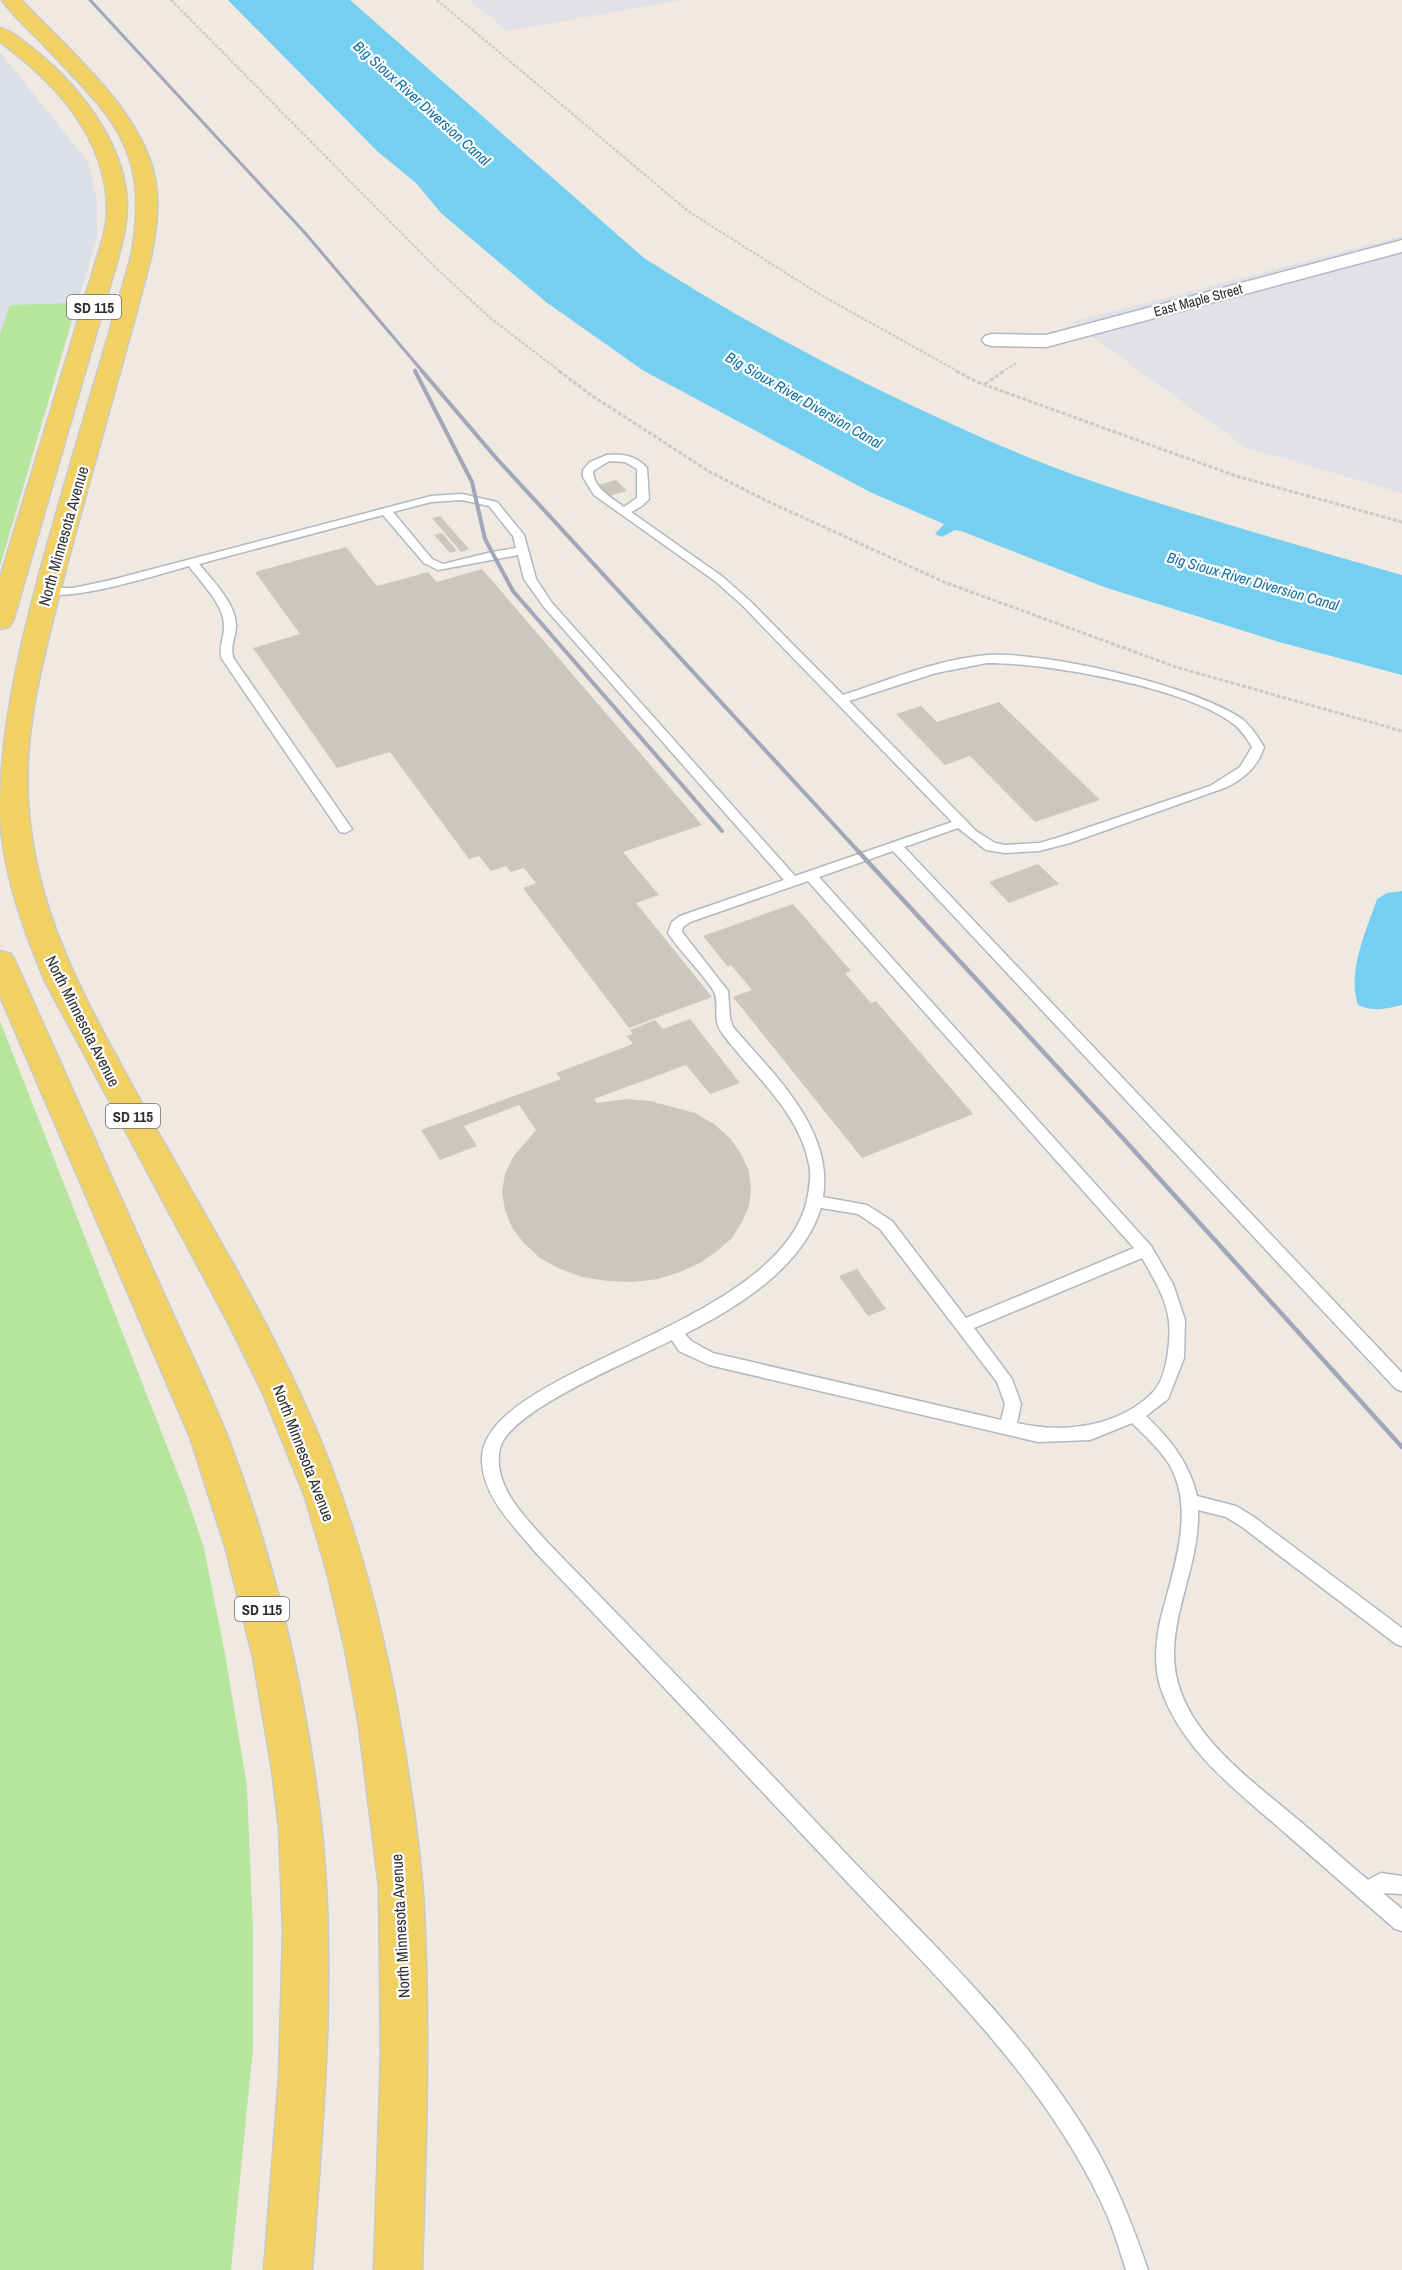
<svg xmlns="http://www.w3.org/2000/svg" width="1402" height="2270" font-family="'Archivo Narrow',sans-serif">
	<rect width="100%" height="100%" fill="#efe9e1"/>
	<path fill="#e3e1e8" d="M469,0H683L507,31Z
		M1402,236V493L1245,447L1072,322Z"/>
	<path fill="#dcdee8" d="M0,52L88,162L97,199V237L0,566Z"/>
	<path fill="#b6e59e" d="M77,303L0,566V334L10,305Z
		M0,1021L185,1492L204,1548L225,1654L247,1786L253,1930V2048L231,2270H0Z"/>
	<path fill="#75cff0" d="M228,0H350L644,258C726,311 811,357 898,399C957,427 1016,454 1077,476C1184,513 1293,544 1402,575V675L1279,642L1104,587L961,531L955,530L942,537L935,534L944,524L870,492L644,371L546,302L441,213L416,183L377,151Z
		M1402,891V1005C1386,1009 1374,1012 1358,1005C1347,971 1366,932 1377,899L1387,893Z"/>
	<path fill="#cbc7bf" d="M616,480L627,491L609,496L598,485Z
		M440,516L469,549L461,552L432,518Z
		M442,533L457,551L450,553L434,535Z
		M346,547L377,586L428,572L437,582L482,569L702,825L623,852L659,895L636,903L712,997L629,1028L523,888L536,883L524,868L511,872L506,866L491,871L479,856L469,859L390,752L337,768L253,648L300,634L255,572Z
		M999,702L1100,800L1035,822L970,756L945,765L896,714L921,706L937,722Z
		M1038,864L1059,884L1009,903L989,882Z
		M793,904L851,971L845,973L871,1003L876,1001L973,1114L862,1158L733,997L752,990L731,965L728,967L703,936Z
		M690,1019L740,1083L710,1094L686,1065L594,1099L597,1103L626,1099L650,1101L695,1113L714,1124L730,1138L741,1154L749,1171L751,1190L749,1206L742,1222L732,1238L717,1251L700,1263L680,1272L658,1279L633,1282L607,1281L582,1277L560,1269L540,1258L524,1243L512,1228L505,1210L502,1192L505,1174L513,1157L536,1130L519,1105L464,1126L477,1146L440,1160L421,1130L561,1079L556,1073L633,1044L627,1036L633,1034L630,1030L655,1020L663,1029Z
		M857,1269L886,1309L868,1316L839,1276Z"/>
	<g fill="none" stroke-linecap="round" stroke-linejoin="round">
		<g stroke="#b4b7c1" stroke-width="3">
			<path id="service" d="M607,455C622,453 637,456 647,468L649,499L642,506L631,512L723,577L750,601L843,695C889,680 938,659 988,655C1047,652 1193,685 1242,719C1251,726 1258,737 1264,747C1258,767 1244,778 1227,787L1070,843L1039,851L1005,853L986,850L958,828L904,847L1402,1373V1391L1396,1389L893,851L819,877L1151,1246L1173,1284L1185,1320L1184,1358L1168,1399L1146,1416C1170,1439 1189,1462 1197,1496L1236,1506L1254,1517L1402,1628V1646L1396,1644L1242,1527L1226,1517L1198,1510C1200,1558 1176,1602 1174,1650C1171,1724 1245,1775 1296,1818C1320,1838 1344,1860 1368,1880L1381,1873L1402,1876V1894L1383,1893L1402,1909V1931L1395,1929C1358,1897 1322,1865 1285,1833C1237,1791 1181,1750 1160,1686C1153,1661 1156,1635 1163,1610C1175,1564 1195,1508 1169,1464C1159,1448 1145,1436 1132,1423L1090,1440L1038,1442L709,1365L679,1351L672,1340C631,1361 525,1404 503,1441C498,1450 498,1462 500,1472C506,1500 531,1523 549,1544C650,1647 750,1752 849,1857C937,1949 1035,2040 1098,2152C1119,2190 1134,2229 1148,2270H1126C1120,2252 1115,2234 1108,2217C1048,2080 933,1975 834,1868C735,1763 637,1658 537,1554C515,1527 481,1496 482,1458C484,1368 778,1328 807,1200C809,1189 812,1176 809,1164C799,1111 753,1075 722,1033C711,1018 721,1003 713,990C700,970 681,953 668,933L672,922L680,916L784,880L544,607L524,579L518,555L438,570L424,563L383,515L199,564C212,580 236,603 236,626C236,638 229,647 234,659L352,829L345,833L340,832L222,659C218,647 224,639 224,627C225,605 201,583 189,566C164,573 59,606 42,591L48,588H73L111,580L431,496L462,494L497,502L524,535L536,579L552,603L795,876L952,822L742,605L715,581L594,495L583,477V470L590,462ZM609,461L625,462L637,469V498L624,507C612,498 593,488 593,471ZM462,500L489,506L513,536L516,548L492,552L443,564L432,559L393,512L431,502ZM987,663C1048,663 1187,687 1235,725C1242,731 1247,739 1252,747L1240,767L1210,786L1060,837L1039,843L1005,845L995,843L976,831L849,701L936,673ZM808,881L1134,1248L966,1318L892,1221L867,1205L823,1197C834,1129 773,1074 733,1027L730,1018L728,991L682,932L683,927L690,922ZM821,1208L858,1214L880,1229L997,1382L1005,1404L1001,1420L713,1353L691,1341L685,1334C738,1307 802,1268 821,1208ZM1142,1258C1153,1277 1166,1298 1169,1321C1171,1339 1167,1377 1154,1391C1120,1427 1063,1434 1017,1423L1021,1404L1012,1379L974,1328Z"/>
		</g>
		<g stroke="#b4b7c1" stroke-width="3">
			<path id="minor" d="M1402,240V252L1046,347L992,346L985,344L982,340L985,336L992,334L1046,335Z"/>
		</g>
		<g stroke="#c9c9c9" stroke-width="3">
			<path id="primary" d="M2,0H21C67,48 143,112 155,179C160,205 156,231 151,257C123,366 90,475 62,584C43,659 21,736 29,814C38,915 82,993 129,1080C186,1185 251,1287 301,1396C354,1509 385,1629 405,1752C413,1804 421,1857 424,1909C430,2030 426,2150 422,2270H374L381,2056L379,1887L359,1726L345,1649L327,1572L305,1497L262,1391L229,1324L45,981C23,928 3,873 0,815C0,733 18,654 39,575C68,469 101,363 131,257C152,145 110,116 40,41C27,28 13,15 2,0Z
				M0,28C10,30 19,38 27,44C71,77 115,130 125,185C130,210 125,235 118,258L13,621L9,627L0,629V578L97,258C102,242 107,226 107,209C107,138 54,81 0,42Z
				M0,951L11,954L15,961C63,1068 110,1174 158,1281C181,1333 207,1385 228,1438C275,1561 306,1694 321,1824C337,1972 323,2122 312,2270H264L279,2077L283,1932L279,1827L272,1770L253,1657L225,1546L190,1437L0,996Z"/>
		</g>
		<path stroke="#c9c9c9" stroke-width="2" stroke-dasharray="3 1.5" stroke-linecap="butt" d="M171,0L434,266L489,317L561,372
			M437,0L688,211L819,294L959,372
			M1002,372L1016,363"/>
		<path stroke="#c9c9c9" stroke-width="3" stroke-dasharray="4 2" stroke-linecap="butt" d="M559,371L591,395L710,472L765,500L944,582L1176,667L1402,731
			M956,371L977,382L1236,476L1402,522
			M985,384L1004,371"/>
		<use href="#service" fill="#fff" fill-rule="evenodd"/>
		<use href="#minor" fill="#fff" fill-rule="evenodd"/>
		<use href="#primary" fill="#f2d163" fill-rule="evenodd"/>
		<path stroke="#a3a6b8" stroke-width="3" d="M90,0L305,233L423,372
			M415,370L416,372"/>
		<path stroke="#a3a6b8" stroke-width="4" d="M415,371L472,482L485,539L513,591L722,831
			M422,371L497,459L859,852"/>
		<path stroke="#a3a6b8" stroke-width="4.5" d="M858,851L1120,1135L1402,1447"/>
	</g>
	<g text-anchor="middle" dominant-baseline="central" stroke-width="4.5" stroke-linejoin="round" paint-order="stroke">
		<g font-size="14" fill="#2e2e2e" stroke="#fff">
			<text transform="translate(1198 300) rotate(-15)">East Maple Street</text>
		</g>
		<g font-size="15" font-style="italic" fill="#0d6fa3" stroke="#fff">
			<text transform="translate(422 103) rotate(42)">Big Sioux River Diversion Canal</text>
			<text transform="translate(804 400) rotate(30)">Big Sioux River Diversion Canal</text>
			<text transform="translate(1253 581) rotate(16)">Big Sioux River Diversion Canal</text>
		</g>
		<g fill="#fff" stroke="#6d6d6d" stroke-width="1.5">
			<rect x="67" y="295" width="54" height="24" rx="4.5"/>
			<rect x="106" y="1104" width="54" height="24" rx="4.5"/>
			<rect x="235" y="1597" width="54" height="24" rx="4.5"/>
		</g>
		<g font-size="15" font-weight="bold" fill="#2e2e2e">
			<text x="94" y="307">SD 115</text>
			<text x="133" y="1116">SD 115</text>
			<text x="262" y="1609">SD 115</text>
		</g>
		<g font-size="16" fill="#2e2e2e" stroke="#fff">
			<text transform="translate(63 536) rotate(-74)">North Minnesota Avenue</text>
			<text transform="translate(83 1021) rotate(63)">North Minnesota Avenue</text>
			<text transform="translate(304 1453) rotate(69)">North Minnesota Avenue</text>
			<text transform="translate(400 1926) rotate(-93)">North Minnesota Avenue</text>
		</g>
	</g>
</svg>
